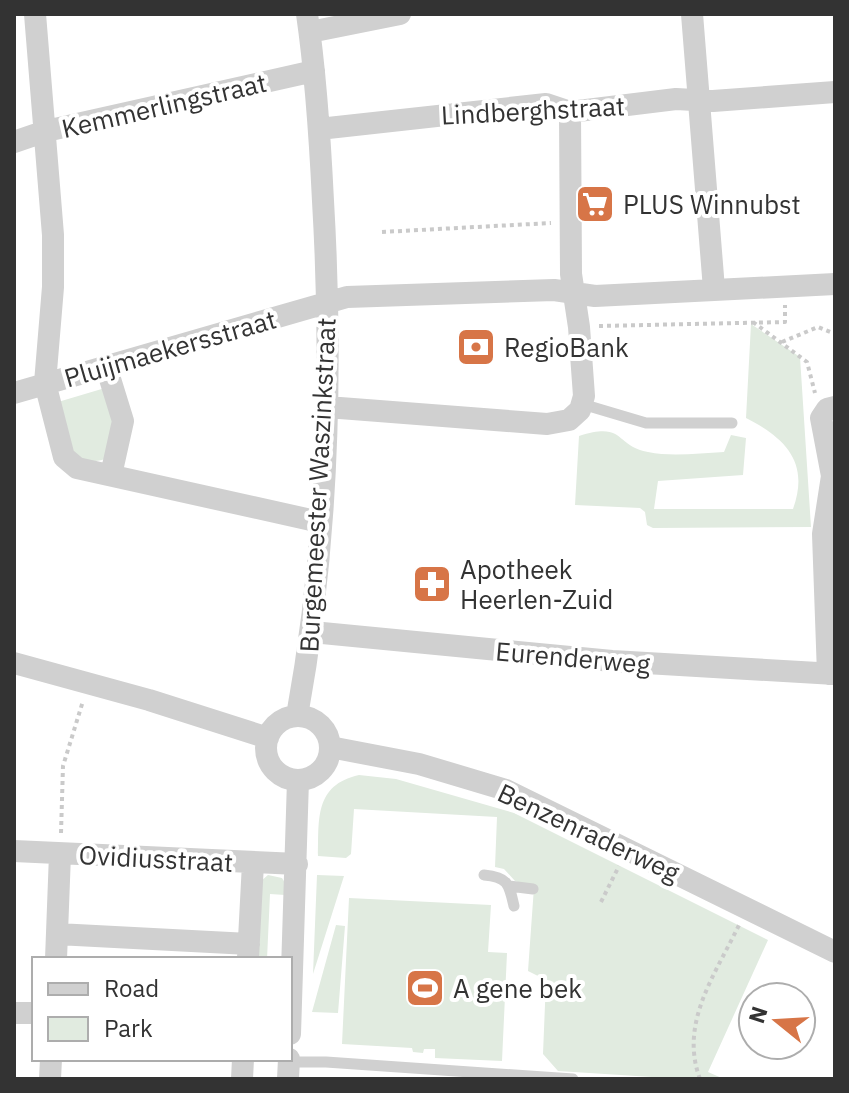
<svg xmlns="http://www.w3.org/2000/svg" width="849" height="1093" font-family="'IBM Plex Sans',sans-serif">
	<rect width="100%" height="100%" fill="#fff"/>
	<path fill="#e1ebe0" d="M751,324L800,357L811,527L653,528L647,525L645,512L640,508L575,505L579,436C626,421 614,446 648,452C672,457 700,453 724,452L731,435L746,438L743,475L658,481L654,509H793C810,462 785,438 746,418Z
		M105,388L114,420L106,458C97,464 83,460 74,455L58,402Z
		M359,775L396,779L514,813L768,940L708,1072L724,1079H683L558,1071L543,1054L546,980L528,971L534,887L515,881L504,869L495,867L497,817L354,809L351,854L346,858L318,856C319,820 314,785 359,775Z
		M268,875L282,878L285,883V895L270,894L267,959H255L261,881Z
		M317,875L344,876L313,974Z
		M349,898L491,905L488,952L507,953L502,1061L435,1058V1049H424L423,1053L413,1052L412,1048L342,1044Z
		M336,925L345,926L338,1013L312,1012Z"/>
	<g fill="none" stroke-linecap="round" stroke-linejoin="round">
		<path stroke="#cacaca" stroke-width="4" stroke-dasharray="4 4" stroke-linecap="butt" d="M382,232L551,223
			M753,322L807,362L815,393
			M599,326L785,322V305
			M782,342L818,327L835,334
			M61,833L63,766L83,701
			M601,902L619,866
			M700,1079C679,1023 715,975 739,925"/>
		<path stroke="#d0d0d0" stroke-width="11" d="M582,404L646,423H732
			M484,875C508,877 509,884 514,906
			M509,886L533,889
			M289,1062H326L573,1079"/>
		<path stroke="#d0d0d0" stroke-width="22" d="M35,14L53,235V287L45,383L64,457L77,468L320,522
			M692,14L714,289
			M310,32L400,14
			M319,129L546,104L570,112L676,99L713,101L835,92
			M14,142L46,131L314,71
			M106,366L123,421L111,475
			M14,393L347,297L554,290L595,296L835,284
			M327,407L547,424L569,420L580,410L584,396L579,327L571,274L570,112
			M312,632L612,661L835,674
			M14,663L149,700L268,738
			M828,674L823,534L832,476L821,418L827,409L835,407
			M266 748a32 32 0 1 1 64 0a32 32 0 1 1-64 0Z
			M297,716C328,547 333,372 323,201C320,139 316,76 307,14
			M330,747L419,764L506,790L835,952
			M14,851L297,864
			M57,934L249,944
			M248,958L253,863
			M56,959L60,854
			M14,1013H34
			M290,1034L298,780
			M50,1079L51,1059
			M242,1079L243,1059
			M288,1079L289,1059"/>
	</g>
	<defs>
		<g id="supermarket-square" transform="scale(2)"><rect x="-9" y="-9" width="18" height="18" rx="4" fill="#d77547" stroke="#fff"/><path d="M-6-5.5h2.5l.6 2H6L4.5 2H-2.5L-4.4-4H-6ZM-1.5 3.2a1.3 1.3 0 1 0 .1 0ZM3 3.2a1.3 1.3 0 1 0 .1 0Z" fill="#fff"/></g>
		<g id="bank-square" transform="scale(2)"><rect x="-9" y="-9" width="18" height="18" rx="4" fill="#d77547" stroke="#fff"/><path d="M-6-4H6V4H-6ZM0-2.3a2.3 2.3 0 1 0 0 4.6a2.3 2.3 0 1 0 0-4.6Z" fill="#fff"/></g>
		<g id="pharmacy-square" transform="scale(2)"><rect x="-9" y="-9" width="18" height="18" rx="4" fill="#d77547" stroke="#fff"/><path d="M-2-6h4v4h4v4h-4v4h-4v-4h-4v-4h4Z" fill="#fff"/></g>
		<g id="stadium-square" transform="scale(2)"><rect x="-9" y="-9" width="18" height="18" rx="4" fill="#d77547" stroke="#fff"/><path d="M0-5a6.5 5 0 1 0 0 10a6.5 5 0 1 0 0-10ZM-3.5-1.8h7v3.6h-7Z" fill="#fff"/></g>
	</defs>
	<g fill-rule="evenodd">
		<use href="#supermarket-square" x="595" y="204"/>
		<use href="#bank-square" x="476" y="347"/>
		<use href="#pharmacy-square" x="432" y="584"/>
		<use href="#stadium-square" x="425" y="988"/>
	</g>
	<g text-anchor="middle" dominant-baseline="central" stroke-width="8" stroke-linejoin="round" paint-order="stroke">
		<g font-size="26" fill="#333" stroke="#fff">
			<text transform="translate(164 105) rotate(-13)">Kemmerlingstraat</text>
			<text transform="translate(533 110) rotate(-3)">Lindberghstraat</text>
			<text transform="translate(170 348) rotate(-16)">Pluijmaekersstraat</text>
			<text transform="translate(317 485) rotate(-87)">Burgemeester Waszinkstraat</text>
			<text transform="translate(573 657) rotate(5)">Eurenderweg</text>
			<text transform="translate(589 832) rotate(25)">Benzenraderweg</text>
			<text transform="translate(156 858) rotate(3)">Ovidiusstraat</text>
		</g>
		<g font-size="26" fill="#333" stroke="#fff" text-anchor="start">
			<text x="623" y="204">PLUS Winnubst</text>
			<text x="504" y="347">RegioBank</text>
			<text x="460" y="569">Apotheek<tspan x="460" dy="30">Heerlen-Zuid</tspan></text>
			<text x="453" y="988">A gene bek</text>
		</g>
	</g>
	<rect width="849" height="1093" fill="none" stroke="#333333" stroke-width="32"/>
	<rect x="32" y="957" width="260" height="104" fill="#ffffff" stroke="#adadad" stroke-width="2"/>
	<rect x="48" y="983" width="40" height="12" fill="#d0d0d0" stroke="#adadad" stroke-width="2"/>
	<text x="104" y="997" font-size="24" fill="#333333">Road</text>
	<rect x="48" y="1017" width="40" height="24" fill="#e1ebe0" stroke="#adadad" stroke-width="2"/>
	<text x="104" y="1037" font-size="24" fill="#333333">Park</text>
	<g transform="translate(777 1021) rotate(288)"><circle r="38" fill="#ffffff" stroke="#adadad" stroke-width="2"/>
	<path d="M0-6L14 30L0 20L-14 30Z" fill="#d77547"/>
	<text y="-12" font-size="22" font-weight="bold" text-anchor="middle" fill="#333333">N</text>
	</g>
</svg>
